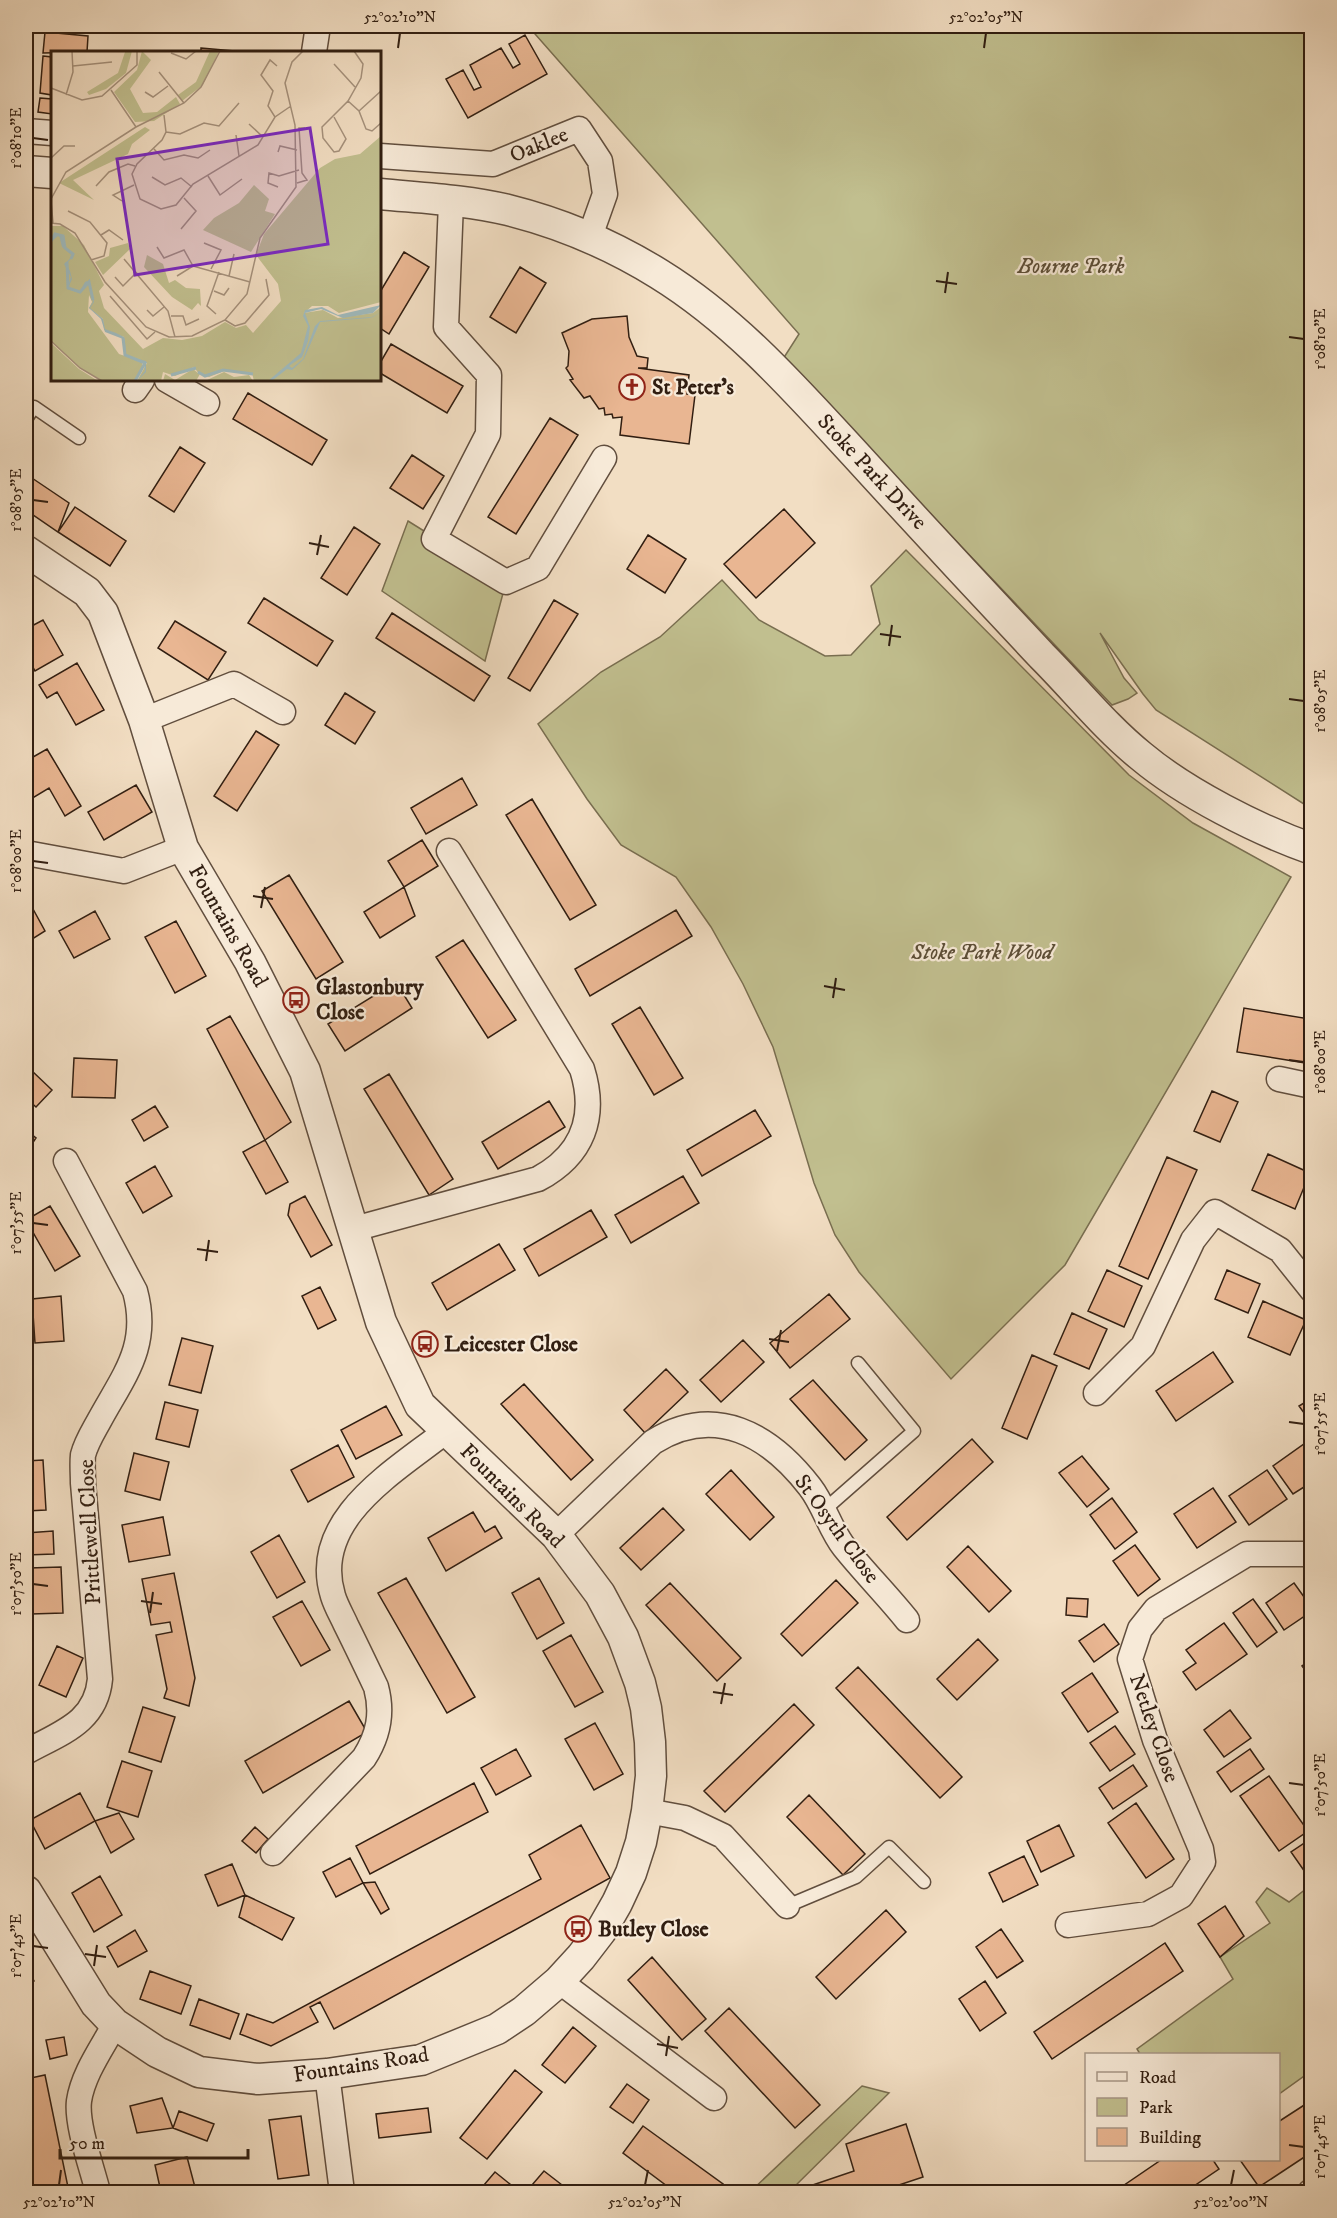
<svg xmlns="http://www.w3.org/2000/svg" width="1337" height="2218" font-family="'IM FELL DW Pica',serif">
	<rect width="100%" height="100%" fill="#f2dec3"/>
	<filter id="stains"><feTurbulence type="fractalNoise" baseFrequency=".00333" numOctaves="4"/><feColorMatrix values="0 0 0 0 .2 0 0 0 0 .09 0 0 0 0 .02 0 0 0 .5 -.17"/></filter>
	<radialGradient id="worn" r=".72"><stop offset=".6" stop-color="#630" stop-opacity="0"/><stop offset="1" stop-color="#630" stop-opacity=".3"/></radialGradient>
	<path fill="#c1bf8f" stroke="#796e50" stroke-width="1.5" d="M528,26H1311V819L1307,817L1304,804L1156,710L1143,694L1100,633L1124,678L1137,693L1128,699L1112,705L783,359L799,334Z
		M408,521L506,582L485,661L382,591Z
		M906,550L1129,775L1193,823L1291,877L1065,1265L951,1379L859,1272L835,1235L814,1183L773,1047L743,984L711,927L676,877L621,845L587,799L538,724L601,672L660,637L722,580L759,620L825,656L851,655L880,624L871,586Z
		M1311,1885V2071L1279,2094L1278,2054H1140L1137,2049L1233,1979L1220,1957L1270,1923L1256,1902L1267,1888L1289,1902Z
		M862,2086L889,2093L789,2192H750Z"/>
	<path fill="#e9b692" stroke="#311e11" stroke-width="1.5" d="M45,32L88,36L87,52L43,53Z
		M525,35L547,74L468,118L446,79L463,70L474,90L481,87L470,65L501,48L513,68L520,64L509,44Z
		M201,48L246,52H201Z
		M43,56L52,57V95L40,93Z
		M40,98L52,99V114L38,112Z
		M404,252L429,267L389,334L380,328V292Z
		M520,267L546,283L516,333L490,317Z
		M627,316L629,337L637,356L648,358L647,368H638L689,375L687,394L695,395L689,444L620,435L622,417L613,418L612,414L605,415L604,408L599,409L590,396L584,398L570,380L573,379L566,368L568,366L569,351L562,333L592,319Z
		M391,344L463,386L447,413L380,373V363Z
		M248,393L327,440L312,465L233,419Z
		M550,418L578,435L516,534L488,517Z
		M180,447L205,463L174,512L149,496Z
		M412,455L444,476L423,509L390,488Z
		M26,474L69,503L58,532L26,510Z
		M75,507L126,541L110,566L58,532Z
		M784,509L815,543L756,598L724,564Z
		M354,527L380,544L347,595L321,578Z
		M648,535L686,559L665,593L627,569Z
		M264,598L333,641L317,666L248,623Z
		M554,600L578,614L530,691L508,678Z
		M392,613L490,676L474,701L376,638Z
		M43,620L63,655L35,671L26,654V629Z
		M175,621L226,652L208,680L158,648Z
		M77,663L104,710L76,725L57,692L47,698L39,685Z
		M345,693L375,712L355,744L325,725Z
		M256,731L279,745L237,811L214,796Z
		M47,749L81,806L65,816L49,788L26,802V761Z
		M462,778L477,805L426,834L411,808Z
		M136,785L152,812L104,840L88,812Z
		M532,799L596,905L570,920L506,815Z
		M422,840L438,866L404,887L388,861Z
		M289,875L343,962L316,979L262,891Z
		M404,887L415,916L380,938L364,912Z
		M27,898L45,931L26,943V899Z
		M676,910L692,936L590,996L575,969Z
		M95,911L110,939L74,958L59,931Z
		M176,921L206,976L175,993L145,937Z
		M463,940L516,1020L488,1038L436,957Z
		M396,982L412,1008L345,1051L328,1024Z
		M1312,1006V1064L1237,1052L1244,1008L1309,1019Z
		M640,1007L683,1078L654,1095L612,1024Z
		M230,1016L291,1122L265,1140L207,1029Z
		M74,1058L117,1060L115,1098L72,1097Z
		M31,1070L52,1090L36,1107L26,1098V1076Z
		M389,1074L453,1179L429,1195L364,1089Z
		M1212,1091L1238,1102L1220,1142L1194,1131Z
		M549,1101L565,1127L498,1169L482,1142Z
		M155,1106L168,1127L144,1141L132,1120Z
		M755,1110L771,1136L702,1176L687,1150Z
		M26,1130L36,1138L26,1153Z
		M265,1140L288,1182L266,1194L243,1152Z
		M1268,1154L1310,1173L1295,1209L1252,1190Z
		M1167,1157L1197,1170L1148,1279L1119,1266Z
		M155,1166L172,1196L143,1213L126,1183Z
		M683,1176L699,1203L631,1243L615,1215Z
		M305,1196L332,1245L311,1257L288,1215L290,1204Z
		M1312,1198V1218L1304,1215Z
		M50,1206L80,1256L55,1271L26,1220Z
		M591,1210L607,1237L539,1276L524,1249Z
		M499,1244L515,1270L447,1310L432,1283Z
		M1107,1270L1142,1286L1124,1327L1088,1311Z
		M1227,1270L1260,1284L1248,1313L1215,1299Z
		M320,1287L336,1320L318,1329L302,1296Z
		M829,1294L850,1319L790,1368L770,1343Z
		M61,1296L64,1341L35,1343L32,1299Z
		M1263,1301L1306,1320L1290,1355L1248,1337Z
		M1072,1313L1107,1329L1089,1369L1054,1354Z
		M182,1338L213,1346L201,1393L169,1385Z
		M743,1340L764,1362L721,1402L700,1380Z
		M1213,1352L1233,1382L1176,1421L1156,1391Z
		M1032,1355L1057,1366L1027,1439L1002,1428Z
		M666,1369L688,1392L645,1433L624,1410Z
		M813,1380L867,1440L845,1460L790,1399Z
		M524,1384L593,1460L571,1480L501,1404Z
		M1312,1398V1424L1299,1406Z
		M165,1402L198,1410L189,1447L156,1439Z
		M386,1406L402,1435L356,1459L341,1430Z
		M972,1439L993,1462L907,1540L887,1517Z
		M1311,1439L1312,1482L1293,1494L1273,1466Z
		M338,1445L354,1477L308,1502L291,1470Z
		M134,1453L169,1462L160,1500L125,1491Z
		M1082,1456L1109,1489L1087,1507L1059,1473Z
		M43,1460L46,1510L26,1511V1461Z
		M731,1470L774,1517L750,1540L706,1494Z
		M1267,1470L1287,1499L1249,1525L1229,1496Z
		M1213,1488L1236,1522L1197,1548L1174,1514Z
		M1112,1498L1137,1532L1115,1549L1090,1515Z
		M663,1508L684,1530L641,1570L620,1548Z
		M473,1512L485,1532L495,1526L502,1538L446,1571L428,1538Z
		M163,1517L170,1555L129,1562L122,1525Z
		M53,1531L54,1554L26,1555V1533Z
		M279,1535L305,1582L277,1598L251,1552Z
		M1135,1545L1160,1579L1138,1596L1113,1561Z
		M968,1546L1011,1591L989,1612L947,1567Z
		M61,1567L63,1613L31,1614L29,1568Z
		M174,1573L195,1678L189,1706L164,1698L167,1689L156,1635L172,1632L170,1622L151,1625L142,1579Z
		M406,1578L475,1697L447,1713L378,1593Z
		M539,1578L564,1623L537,1639L512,1593Z
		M836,1580L858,1603L802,1656L781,1634Z
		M670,1583L741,1658L717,1681L646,1605Z
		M1294,1583L1312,1608V1611L1284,1630L1266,1603Z
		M1067,1598L1088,1599L1087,1617L1066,1615Z
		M1253,1599L1277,1632L1257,1647L1233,1613Z
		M302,1601L330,1650L301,1666L273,1617Z
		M1224,1623L1247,1654L1196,1690L1183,1672L1196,1663L1186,1650Z
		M1104,1624L1119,1644L1094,1662L1079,1641Z
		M571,1635L603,1692L575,1707L543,1651Z
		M978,1639L998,1660L957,1700L937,1679Z
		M57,1646L83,1658L66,1697L39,1685Z
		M1312,1659V1679L1302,1666Z
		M858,1667L962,1777L940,1798L836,1688Z
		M1092,1673L1118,1712L1088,1732L1062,1693Z
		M349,1701L367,1732L263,1793L245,1761Z
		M794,1704L814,1725L725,1812L704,1791Z
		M143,1707L175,1717L161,1762L129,1752Z
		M1230,1710L1251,1738L1224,1757L1204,1730Z
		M595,1723L623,1774L594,1790L565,1739Z
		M1115,1726L1135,1754L1110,1771L1090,1743Z
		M516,1749L531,1776L496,1795L481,1768Z
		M1250,1749L1264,1769L1231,1792L1217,1772Z
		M122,1761L152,1771L138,1817L107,1807Z
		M1133,1765L1147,1786L1113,1809L1099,1788Z
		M1269,1776L1308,1831L1279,1851L1240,1796Z
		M474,1783L488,1812L370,1874L356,1846Z
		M80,1793L95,1821L45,1849L30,1820Z
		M809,1795L865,1854L843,1875L787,1817Z
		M1136,1803L1174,1859L1146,1878L1108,1823Z
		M119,1813L134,1839L111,1853L95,1821Z
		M581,1825L610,1878L334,2029L320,2002L310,2007L318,2022L271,2046L240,2034L247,2014L273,2023L541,1879L529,1855Z
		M1059,1825L1074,1856L1041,1872L1027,1841Z
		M255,1827L268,1839L256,1853L242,1841Z
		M1312,1838V1882L1291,1852Z
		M1024,1856L1038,1885L1003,1902L989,1873Z
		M350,1858L363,1883L336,1897L323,1872Z
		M232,1864L245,1895L218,1906L205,1875Z
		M100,1876L122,1915L94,1932L72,1893Z
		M375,1882L389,1909L381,1914L363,1883Z
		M245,1895L294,1918L282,1940L239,1917Z
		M1225,1906L1244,1936L1220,1957L1198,1924Z
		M886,1910L906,1932L836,1999L816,1977Z
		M1001,1929L1023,1961L997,1978L976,1947Z
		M135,1930L147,1951L118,1967L107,1947Z
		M1165,1943L1183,1971L1052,2059L1034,2032Z
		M652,1957L706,2019L682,2040L628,1980Z
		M26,1965L34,1981L26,1986Z
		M150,1971L191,1986L181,2014L140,1999Z
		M985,1981L1006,2013L980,2031L959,1999Z
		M199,1999L239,2014L230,2039L190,2025Z
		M729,2008L820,2105L795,2128L705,2031Z
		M573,2027L596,2046L565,2083L542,2065Z
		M64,2037L67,2055L50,2059L46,2040Z
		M515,2070L542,2092L487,2159L460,2138Z
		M45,2075L69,2192H28L26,2181V2079Z
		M627,2084L649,2100L633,2123L610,2107Z
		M162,2098L173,2128L137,2133L130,2106Z
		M1312,2100V2152L1259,2187L1240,2160H1278V2122Z
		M428,2108L431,2132L379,2138L376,2114Z
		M179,2111L214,2124L207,2141L173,2128Z
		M301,2116L309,2175L278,2179L269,2120Z
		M906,2124L923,2177L878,2192H799L798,2190L854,2171L846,2144Z
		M643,2126L723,2184L717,2192H675L623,2153Z
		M187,2157L196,2191L161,2192L155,2165Z
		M1161,2160H1213L1219,2169L1185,2192H1114Z
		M544,2171L571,2192H526Z
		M495,2172L516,2189L513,2192H478Z"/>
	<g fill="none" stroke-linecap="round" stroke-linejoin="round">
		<g stroke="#614e3e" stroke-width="15">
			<path id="service" d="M26,419L34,407L79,438
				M823,1511L914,1431L858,1363
				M787,1906L856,1877L889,1847L924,1882"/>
		</g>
		<g stroke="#614e3e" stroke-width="27">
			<path id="minor" d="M314,52L318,26
				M26,131L52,133
				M380,156L493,164L579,129L600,161L605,194L589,239
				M451,202L446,327L489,375L488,434L434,539L506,582L538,568L604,458
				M167,380L207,403
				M135,390L142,380
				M144,720L234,684L283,712
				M26,853L124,871L183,848
				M1279,1079L1312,1086
				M354,1229L538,1179C583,1155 597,1117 582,1069L449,851
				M1096,1393L1143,1346L1193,1240L1215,1212L1280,1250L1312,1290
				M556,1535L653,1442C715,1403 770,1435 810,1487C824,1505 830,1529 844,1547C864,1572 887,1595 907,1620
				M26,1752C60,1733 96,1723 100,1679L83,1483C83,1474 82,1464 83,1455C86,1443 93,1432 99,1421C124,1375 150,1346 135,1291L66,1161
				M647,1811L685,1818L723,1836L787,1906
				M273,1853L364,1758C379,1735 383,1713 376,1687C366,1666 356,1645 346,1625C342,1616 336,1606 333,1596C309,1519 396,1471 446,1431
				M1068,1925L1148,1914L1181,1896L1203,1862L1201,1849L1155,1740L1130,1659L1140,1629L1156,1609L1247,1554H1312
				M559,1981L714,2098
				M327,2074L342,2192
				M98,2192C92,2168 76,2124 79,2101C83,2074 102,2048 115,2024
				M1310,2192H1312"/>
		</g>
		<g stroke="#614e3e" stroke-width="33">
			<path id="tertiary" d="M26,171L52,173
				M380,194C422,198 467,200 508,210C560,223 614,246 659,274C735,321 794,388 854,453C916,521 979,589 1042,656C1075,689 1105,727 1141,756C1185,793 1258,830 1312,849
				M26,551L87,592L103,613L144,720L183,848L250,962L305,1071L381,1322L420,1405L556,1535L600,1594L623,1637L640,1683L646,1708L650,1742L651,1776L647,1811L641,1842L631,1873L617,1903L601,1931L581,1957L559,1981L524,2011L497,2029L421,2060L327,2074L258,2079L199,2072L157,2052L115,2024L96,2004L26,1891"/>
		</g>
		<use href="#service" stroke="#f7ead8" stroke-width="12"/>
		<use href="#minor" stroke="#f7ead8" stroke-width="24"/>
		<use href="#tertiary" stroke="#f7ead8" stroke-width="30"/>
	</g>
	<path fill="none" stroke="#311e11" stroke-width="2" d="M398,48L400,33M984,48L986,33M33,138L48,140M936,281L957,284M945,293L948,272M1289,337L1304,339M33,500L48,502M309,543L329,547M317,555L321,535M880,634L901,637M889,646L892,625M1289,699L1304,701M33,861L48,863M253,896L273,899M261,908L265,887M824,986L845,990M833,998L836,978M1289,1060L1304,1062M33,1223L48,1225M197,1249L218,1252M206,1261L209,1240M769,1339L789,1342M777,1351L781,1330M1289,1422L1304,1424M33,1584L48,1586M141,1601L162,1604M150,1613L153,1592M713,1692L733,1695M721,1704L725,1683M1289,1783L1304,1785M33,1946L48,1948M85,1954L106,1957M94,1966L97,1945M657,2044L678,2048M666,2056L669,2036M1289,2145L1304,2147M59,2185L61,2170M645,2185L648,2170M1231,2185L1234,2170"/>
	<defs>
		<g id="church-ring" transform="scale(1.35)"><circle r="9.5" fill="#f7ead8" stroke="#8f2418" stroke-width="1.5"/><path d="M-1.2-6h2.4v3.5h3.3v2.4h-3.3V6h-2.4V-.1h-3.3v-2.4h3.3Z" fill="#8f2418"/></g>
		<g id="bus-ring" transform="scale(1.35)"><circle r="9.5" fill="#f7ead8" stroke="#8f2418" stroke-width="1.5"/><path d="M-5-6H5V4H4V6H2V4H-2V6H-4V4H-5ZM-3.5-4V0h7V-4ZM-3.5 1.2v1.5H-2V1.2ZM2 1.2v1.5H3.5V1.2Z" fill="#8f2418"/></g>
	</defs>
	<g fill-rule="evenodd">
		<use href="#church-ring" x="632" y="387"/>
		<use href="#bus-ring" x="296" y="1000"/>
		<use href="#bus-ring" x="425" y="1344"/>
		<use href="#bus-ring" x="578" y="1929"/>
	</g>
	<g text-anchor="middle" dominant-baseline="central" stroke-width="4.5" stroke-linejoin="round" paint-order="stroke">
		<g font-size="22" fill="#311e11" stroke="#f7ead8">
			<text transform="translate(539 145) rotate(-22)">Oaklee</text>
			<text transform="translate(872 472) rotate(47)">Stoke Park Drive</text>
			<text transform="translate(228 926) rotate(60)">Fountains Road</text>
			<text transform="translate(512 1496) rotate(45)">Fountains Road</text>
			<text transform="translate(837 1529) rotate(54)">St Osyth Close</text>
			<text transform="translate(90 1532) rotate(-93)">Prittlewell Close</text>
			<text transform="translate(1154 1728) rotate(71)">Netley Close</text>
			<text transform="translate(361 2065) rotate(-9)">Fountains Road</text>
		</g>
		<g font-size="22" font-style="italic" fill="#5c4e37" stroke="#f7ead8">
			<text x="1071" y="266">Bourne Park</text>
			<text x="982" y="952">Stoke Park Wood</text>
		</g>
		<g font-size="22" font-weight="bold" fill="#311e11" stroke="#f7ead8" text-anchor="start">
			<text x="652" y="387">St Peter's</text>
			<text x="316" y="987">Glastonbury<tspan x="316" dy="25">Close</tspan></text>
			<text x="444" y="1344">Leicester Close</text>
			<text x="598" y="1929">Butley Close</text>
		</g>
	</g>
	<g transform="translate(51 51)">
		<rect width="330" height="330" fill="#f2dec3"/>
		<path d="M81,0L75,22L55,38L38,44L36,41L67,22L74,1ZM91,0L100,9L79,38L92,62L106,61L125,46L129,53L103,70L84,71L63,41L86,19ZM159,0H168L152,34L131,50L127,44L145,31ZM94,76L99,79L81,93L77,103L22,129L43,149L8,132ZM330,85V251L288,262L277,255H261L253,262L272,259L287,267L322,262L330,256V330H203L201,322L173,320L158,326L149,323L145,330H112L114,323L124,329L142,318L148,323L143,316L124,325L112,321L110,330H86L96,312L87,309L91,311L92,318L83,330H52L29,317L0,290V175H12L33,194L53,234L48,240L53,257L92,298L112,287L131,289L151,285L174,271L185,277L195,274L202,282L230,250L227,233L205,204L213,183L269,117L284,108L309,103ZM38,244L41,251L38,257L52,268L53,279L73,286L74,305L68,303L37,261ZM203,134L218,148L214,160L224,163L200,201L152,179L163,167L188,152ZM77,192L79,198L52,224L44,211L58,205L59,197ZM96,204L112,213L118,232L124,229L135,237L149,238L150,255L147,252L141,259L121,246L93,216ZM0,292L28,318L47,330H0ZM173,321L183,326L198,324L202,330H154Z" fill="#c1bf8f" fill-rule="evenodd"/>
		<path d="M10,183L13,189L12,195L23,205L15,213L19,220L21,228L17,237L28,242L34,231L36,230L39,233L43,251L39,257L52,268L54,278L65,282L73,286L74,291L75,305L95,310V321L86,330L94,320L93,310L74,305L72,288L54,281L50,268L38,257L42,251L37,232L29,242L16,238L20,226L13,213L22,205L11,196L8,184L0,191L2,184ZM330,254L322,262L292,267L270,258L254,262L259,276L257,290L251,306L238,315L241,317L252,308L264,275L269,270L321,266L330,261L322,266L318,267L269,271L253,308L241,319L236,318L222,329L217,330L250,302L257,275L252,265L254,259L271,256L287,264Z" fill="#9fbabd"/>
		<path fill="none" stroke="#9fbabd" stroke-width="3" d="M0,190L4,183L12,185L14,197L22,203L20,208M16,211L17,237L29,241L38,231L42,249M72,287L74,304L94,312L84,330M147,321L154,325L172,319L202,323M120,324L145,317"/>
		<path fill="none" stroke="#a5917c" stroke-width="1.5" d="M120,2L135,8L145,0M283,13L304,36M22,15L61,11M108,21L133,52M0,37L31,49L51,45L86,14V0M60,39L85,76M94,41L102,46L117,35M15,44L22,21L21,0M297,50L308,60L315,78L321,80L330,72M308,60L330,40M113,64L115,81L111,89L86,113L81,123L89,148L110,158L125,154L142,133L207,94L224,66L240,55M224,66L217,55L222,40L210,24L219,9L226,15M283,66L295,88L288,100L283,101L272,87L271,76L297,50L310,27L312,13L303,0M198,73L212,86M115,81L129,83L153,72L168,75L188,52M185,84L188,105M103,98L113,109L133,104L147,107L159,99M227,101L229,95L246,99M0,107L13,95H24M157,125L169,144L191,128M101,126L114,134L130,127L141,136M246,132L256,129L251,122L248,77H254M45,135L58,121L77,113L84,115M227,136L217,132L218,122L228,125L248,119M0,148L15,121L85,76L133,52L150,36L169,0M0,150L2,172M71,150L62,144L83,134M17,160L39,171L56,192L53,205L40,209M0,172L9,173L24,182L54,231L95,276L118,286L141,285L174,269L196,243L209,187L245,136L244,74L234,32L241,11L252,0M130,178L145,160L133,147M50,184L58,179L72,189M153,192L170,199L160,218M106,196L113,207L133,199L142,215M73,208L117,260L124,286M126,225L142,215L199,231M178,225L183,203M64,226L72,235L86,221M163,240L173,244L178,237M59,245L96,288L104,281M96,259L102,265L113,256M165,263L156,255L168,221M120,265H132L135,274L148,268M174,269L184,275L194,272L218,244L215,228M0,290L29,317L51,330"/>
		<path fill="#7b2cbf" fill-opacity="0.15" stroke="#7b2cbf" stroke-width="3" d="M259,77L277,193L84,224L66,108Z"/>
		<rect width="330" height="330" fill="none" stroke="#311e11" stroke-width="3"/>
	</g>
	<rect width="1337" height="2218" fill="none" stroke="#f2dec3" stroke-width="66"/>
	<rect x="1085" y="2053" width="195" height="108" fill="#f7ead8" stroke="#a89888" stroke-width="1.5"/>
	<rect x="1097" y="2072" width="30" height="9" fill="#f7ead8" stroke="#a89888" stroke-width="1.5"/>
	<text x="1139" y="2083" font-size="18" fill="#311e11">Road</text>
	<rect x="1097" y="2098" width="30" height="18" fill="#c1bf8f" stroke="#a89888" stroke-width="1.5"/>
	<text x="1139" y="2113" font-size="18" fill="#311e11">Park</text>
	<rect x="1097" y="2128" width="30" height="18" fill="#e9b692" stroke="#a89888" stroke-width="1.5"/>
	<text x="1139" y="2143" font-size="18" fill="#311e11">Building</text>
	<path d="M60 2149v9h188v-9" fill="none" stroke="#311e11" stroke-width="3"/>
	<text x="69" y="2149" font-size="18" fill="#311e11" stroke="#f7ead8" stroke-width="4.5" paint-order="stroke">50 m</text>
	<rect x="33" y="33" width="1271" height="2152" fill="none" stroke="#311e11" stroke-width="2"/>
	<g font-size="15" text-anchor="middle" fill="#311e11">
		<text x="400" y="22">52°02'10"N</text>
		<text x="986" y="22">52°02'05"N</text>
		<text transform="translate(16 138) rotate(-90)" y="5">1°08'10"E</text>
		<text transform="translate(1320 339) rotate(-90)" y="5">1°08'10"E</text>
		<text transform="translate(16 500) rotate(-90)" y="5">1°08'05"E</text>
		<text transform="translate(1320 701) rotate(-90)" y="5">1°08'05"E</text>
		<text transform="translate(16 861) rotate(-90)" y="5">1°08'00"E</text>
		<text transform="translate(1320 1062) rotate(-90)" y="5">1°08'00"E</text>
		<text transform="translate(16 1223) rotate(-90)" y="5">1°07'55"E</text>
		<text transform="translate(1320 1424) rotate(-90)" y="5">1°07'55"E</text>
		<text transform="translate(16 1584) rotate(-90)" y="5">1°07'50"E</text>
		<text transform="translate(1320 1785) rotate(-90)" y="5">1°07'50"E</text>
		<text transform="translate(16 1946) rotate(-90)" y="5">1°07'45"E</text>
		<text transform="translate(1320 2147) rotate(-90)" y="5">1°07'45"E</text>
		<text x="59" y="2207">52°02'10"N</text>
		<text x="645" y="2207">52°02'05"N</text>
		<text x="1231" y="2207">52°02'00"N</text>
	</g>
	<rect width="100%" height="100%" filter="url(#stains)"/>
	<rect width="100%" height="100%" fill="url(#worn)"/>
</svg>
